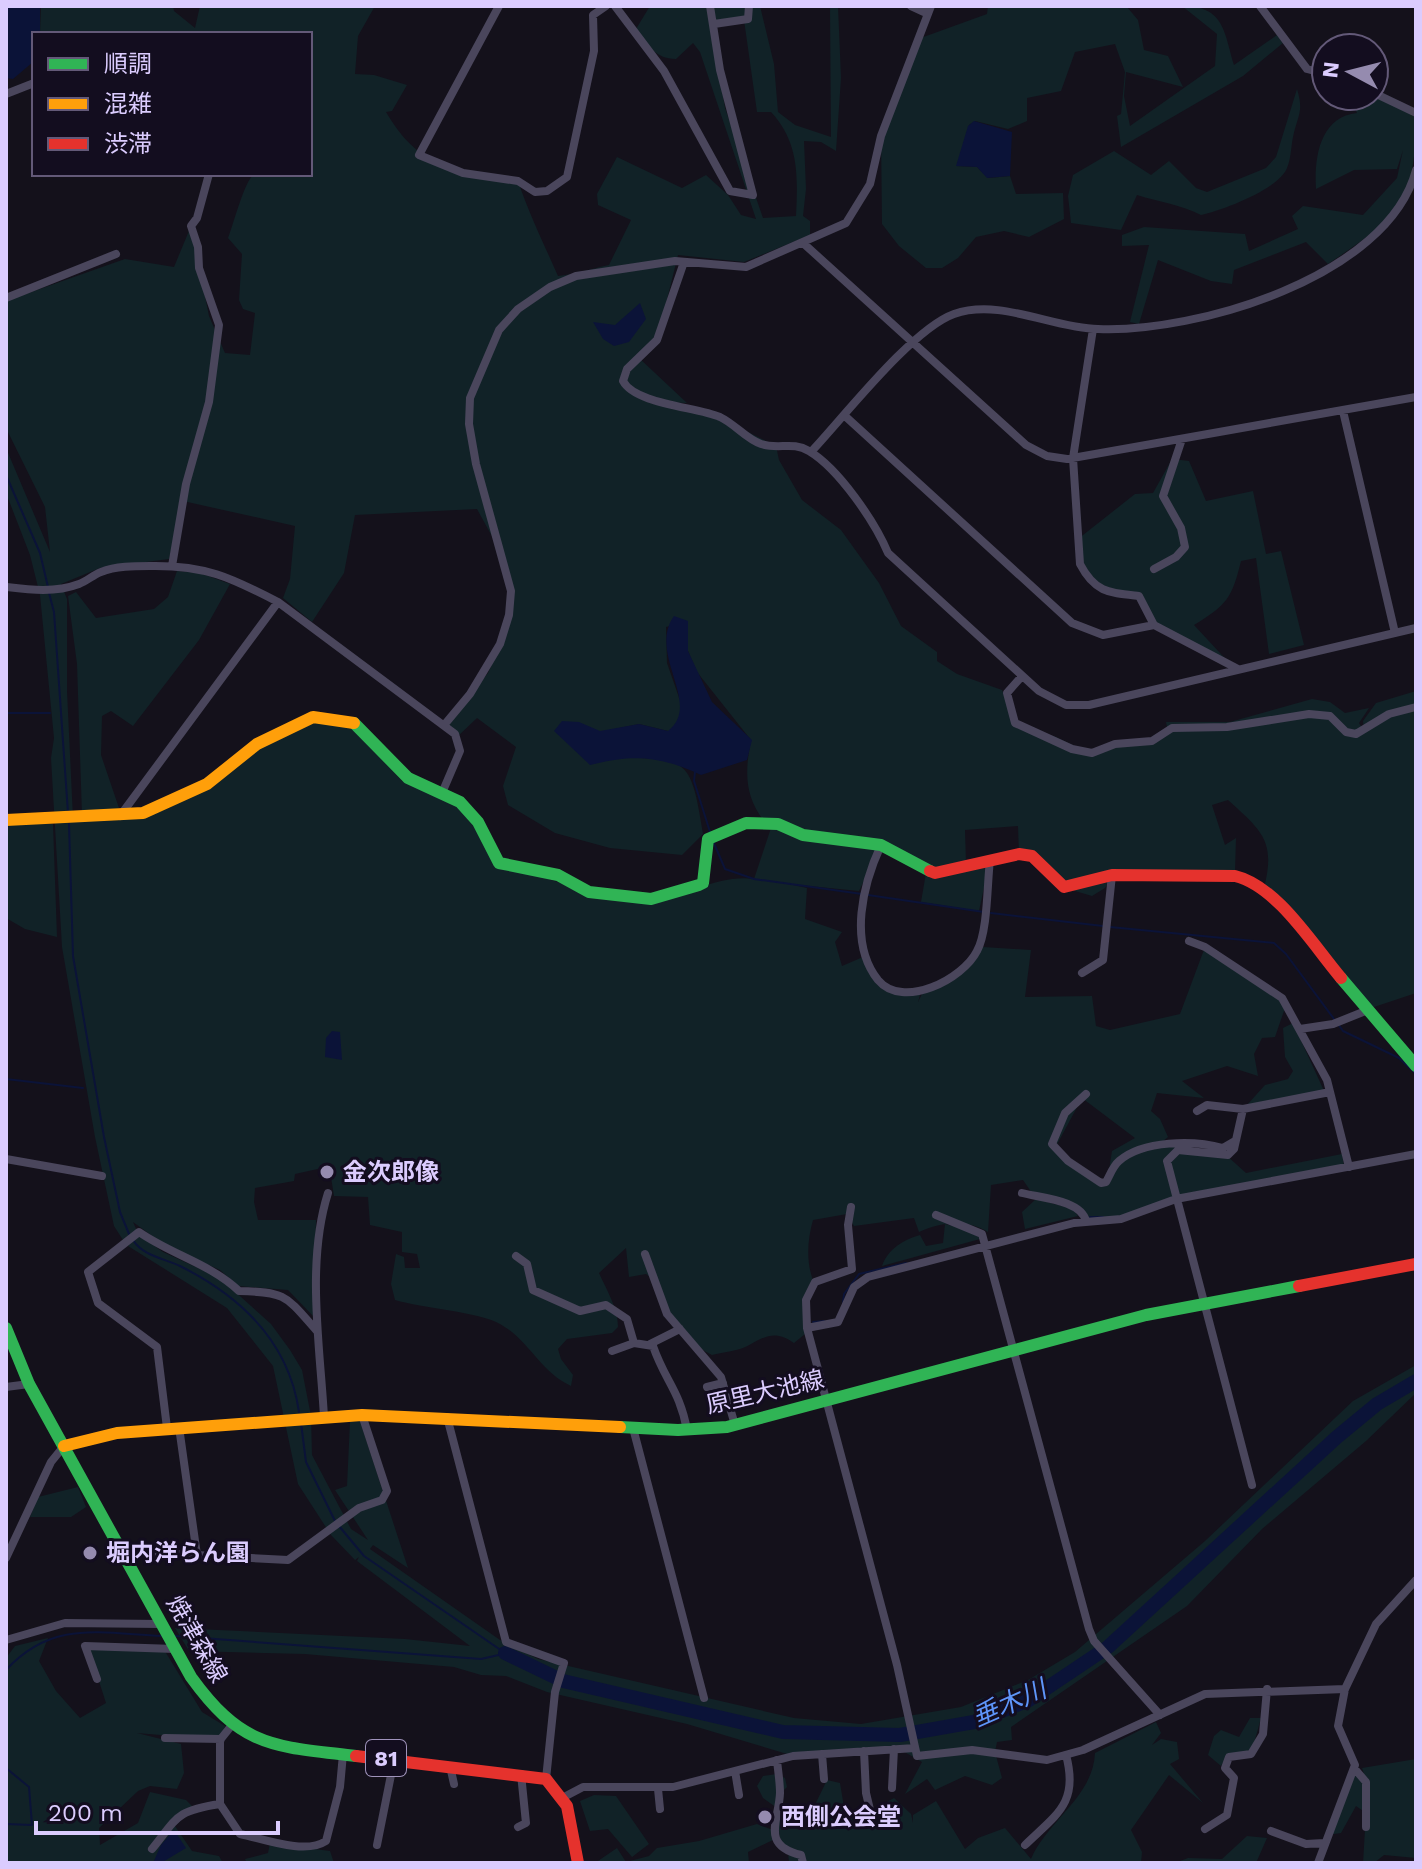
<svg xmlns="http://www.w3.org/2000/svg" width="1422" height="1869" font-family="'Work Sans','Noto Sans JP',sans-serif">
	<rect width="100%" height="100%" fill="#14111b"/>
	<path fill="#112227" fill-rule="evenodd" d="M41,6H173L174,11L195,28L200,6H375L358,36L355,74L374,75L407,85L392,111L386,112C420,170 456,172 518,181C530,216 544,244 558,276C578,274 589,269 609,265L631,220L598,205L597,194L617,157L682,188L706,175L728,195L741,215L756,219L700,52L693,43L676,59C655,59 647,44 636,29L650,6H760L774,64L778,112L795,125L831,137L830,6H838L841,78L836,151L821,142L804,141L806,189L803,216L810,221V235L744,262L678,255L657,340L639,358L687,403L665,402L724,420L776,446L779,460L802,500L841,530L879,583L901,626L937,652V661L957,674L1002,690L1015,723L1056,737L1089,753L1115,744L1139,745L1167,727L1166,722H1230L1312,699L1330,702L1345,713L1369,708L1359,723L1364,731L1363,721L1376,703L1416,691V993L1371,1008L1264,888C1276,841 1262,831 1228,800L1212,805L1225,845L1236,838L1235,872L1113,875L1105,888L1092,896L1065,888L1019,854L1018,826L965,830L966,863L989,864L979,911L921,902L926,873L881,845L764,821C744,795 745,771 751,740L697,672L688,651V621L666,627L667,663L683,709L672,732L639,724L600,732L605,757C686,760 690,751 703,834L682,855L610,848L555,833L508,805L503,786L516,747L477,718L457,737L445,724L488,673L498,650L510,595L500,551L477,509L355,515L344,573L312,622L283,598L290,579L295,526L183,501L169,559L100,568L61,584L67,599V691L73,818H139L213,787L258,746L314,720L354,729L402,781L460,802L499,863C547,878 599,900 650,899C684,898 719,874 754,879L771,828L879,849L859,891L789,884L807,888L805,919L842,932L835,942L842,966L863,957C878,995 882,991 920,995L918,1002L924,990L944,984L983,947L1031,950L1025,997L1092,996L1096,1026L1110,1030L1180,1014L1205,947L1286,1005L1275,1037L1262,1038L1254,1054L1258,1076L1227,1066L1182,1081L1204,1098L1157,1093L1151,1111L1160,1119L1168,1137L1162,1142L1226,1155L1246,1173L1342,1154L1344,1165L1171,1201L1121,1219H1088L1081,1211L1034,1196L1023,1180L991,1185L988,1232C966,1219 942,1222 919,1232L914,1218L854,1226L847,1214L813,1220C807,1241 806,1263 814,1283L807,1294L805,1334L794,1343C777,1331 767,1335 751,1344C741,1351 723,1352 712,1355C694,1346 679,1332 668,1315C660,1302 659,1282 646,1274L629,1277L626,1248L599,1273C607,1291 618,1308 618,1327L612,1333L567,1339L558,1349L561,1359L573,1375L571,1386C540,1372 529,1340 500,1324C479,1312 422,1308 395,1300L391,1284L396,1254L404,1257L405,1268H420L417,1254L402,1252V1232L370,1225L368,1197L334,1196L330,1171L322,1168L295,1174L294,1181L255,1188L254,1202L258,1220H316L314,1317L288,1290L238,1286L220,1270L166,1246L133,1222L137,1231L123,1240L114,1226L95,1137L62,947L51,758L54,738L40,595L30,555L6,493V448L50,552L45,507L6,428V301L125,259L174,267L191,226L209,316L225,353L250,355L255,313L243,309L239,300L242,254L228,238C234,223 244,182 254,174H310V34H40ZM744,20L757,112H771C799,142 798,176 796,216L763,218L725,108L711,24ZM1082,1098L1135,1138L1112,1151L1107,1183L1054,1150Z
		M988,6L1127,7L1138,20L1144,50L1168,56L1183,87L1126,72L1124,96L1130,126L1215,66L1217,34L1182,6C1224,6 1224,31 1234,65L1277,35L1283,43L1243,76L1121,147L1117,116L1121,114L1125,72L1115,44L1075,52L1061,91L1027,98V121L1008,129L975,121L969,125L957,166L977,167L988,178L1010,176L1016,194L1063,193L1064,219L1029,237L1004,231L976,237L958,258L942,268H926L899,246L882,224L881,136L918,39L987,14Z
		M1297,89C1304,112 1298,114 1293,137C1291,147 1291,159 1287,168C1279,189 1223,210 1201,215C1179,204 1159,202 1137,195L1121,230L1071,223L1068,196L1073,175L1114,151L1151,175L1169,161L1196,188L1207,192L1266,168L1276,157Z
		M1350,96H1374L1416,115C1416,204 1398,217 1328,264L1306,242L1234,270L1232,284L1211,281L1158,260L1139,324L1130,322L1149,245L1122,246V235L1144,227L1245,234L1249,251L1298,229L1292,216L1303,206L1363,215L1397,178L1403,150L1397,169L1354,170L1316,189C1314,157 1320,117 1357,113Z
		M1172,459L1189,461L1206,501L1253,491L1266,554L1281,551L1304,645L1269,654L1256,558L1241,561C1232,598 1227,605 1194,625L1233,667L1154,625L1136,599L1096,586L1079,555L1078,539L1135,494L1153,493Z
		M177,571L200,573L230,584L199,640L133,726L111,711L102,716L101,755L119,808L82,815L77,664L68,596L76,592L96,618L154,609L168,597Z
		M6,824H53L57,937L25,929L6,918Z
		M1293,1023L1325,1093L1247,1105L1265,1085L1288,1079L1293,1071L1285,1057L1283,1028Z
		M1036,1199L1073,1209L1078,1216L1025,1229L1022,1212Z
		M945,1224L975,1231L980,1239L882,1266C888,1249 903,1240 920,1235L926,1246L943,1243Z
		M139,1235L163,1252L220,1278L271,1324L290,1350L302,1370L311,1416L312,1455L351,1529L368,1540L335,1490L347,1486L350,1422L360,1421L408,1568L373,1545L370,1549L500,1640L538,1659L794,1718L861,1724L961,1707L1028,1680L1075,1652L1205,1541L1353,1401L1416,1365V1393L1366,1441L1262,1529L1187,1606L1011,1727L1012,1740L997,1742L995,1752L1002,1778L992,1785L965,1776L935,1790L927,1779L905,1794L922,1762L901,1750L794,1756L687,1724L547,1692L506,1676L481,1675L454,1667L305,1654L189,1651L175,1628L405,1639L470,1646L357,1561L359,1557L355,1560L331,1535L298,1484L273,1366L227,1308L128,1246Z
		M78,1487L86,1507L71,1517H30L38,1497Z
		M48,1638L39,1661L56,1691L80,1718L106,1703L89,1650L163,1648L202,1712L225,1726L220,1740L137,1733L181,1744L184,1773L177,1789L150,1786L138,1791L99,1828L100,1845L138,1823L150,1792L186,1800L194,1808L175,1826L192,1851L219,1856L223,1863H6V1658L15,1646Z
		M1250,1718H1261L1251,1754H1228L1221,1766L1208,1755L1214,1736L1221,1730L1239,1737Z
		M1156,1722L1161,1733L1152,1745L1161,1739L1177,1742L1179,1759L1170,1764L1203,1803L1169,1775L1131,1830L1142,1852L1141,1863H789L788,1852L780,1842L777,1808L763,1798L757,1786L763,1776L777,1774L785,1778L787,1787L780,1794L784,1806L795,1813L810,1815L827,1780L840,1783L845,1813L872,1810L894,1798L911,1814L913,1823V1815L936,1801L965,1849L978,1838L1005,1828L1031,1859C1048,1820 1093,1797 1095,1753Z
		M1416,1759V1858L1384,1855L1374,1863H1363L1366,1813L1356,1806L1341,1833L1327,1835L1354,1775L1358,1774L1364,1783L1363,1789C1364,1781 1365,1775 1362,1768Z
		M594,1795L616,1796L649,1844L632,1857L608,1829L590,1831L580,1801Z
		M757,1824L773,1830L775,1839L748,1852L749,1863H595L617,1848L626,1862L649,1856L657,1848L699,1841Z
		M1247,1836L1267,1838L1256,1863H1175L1188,1858L1222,1859Z
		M270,1843L330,1851L334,1863H247L245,1859L268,1853Z"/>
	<path fill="#0b1338" d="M6,6H40V34H34L33,62L13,79L6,78Z
		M974,121L1012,132L1010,176L987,178L977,167L956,166L968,126Z
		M640,303L646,319L629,342L614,346L603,339L593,322L615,325Z
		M674,616L688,621V651L712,702L752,740L747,760L701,775C660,756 634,754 590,765L554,731L562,721L579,722L600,731L639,724L668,731C703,704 647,654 674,616Z
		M332,1031L340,1032L342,1060L325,1057L326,1038Z
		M174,1830L186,1848L161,1863H153L161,1845Z"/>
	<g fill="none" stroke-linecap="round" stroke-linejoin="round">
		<path stroke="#0b1338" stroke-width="2" d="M6,475L40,553L48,587
			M49,593L54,612L68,813
			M6,713H50
			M695,772L694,781L710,832
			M69,824L73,956L104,1137L120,1212L129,1234
			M713,841L725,869L754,879L862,894
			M868,895L984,912
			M991,913L1103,926
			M1110,927L1274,943L1286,954L1334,1019
			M1338,1024L1343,1031L1399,1058L1416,1074
			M6,1079L83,1088
			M1090,1217H1103
			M133,1240C143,1256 163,1258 180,1266C242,1297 289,1342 299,1412
			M843,1302L844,1294L859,1274L906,1263
			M813,1322L824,1321
			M301,1423L306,1462L335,1521
			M339,1526L364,1556L505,1653
			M175,1636L481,1659L503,1654
			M6,1670C52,1620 99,1633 161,1636
			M6,1768L29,1787L32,1825L6,1824"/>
		<path stroke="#0b1338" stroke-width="14" d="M505,1653L563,1681L783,1732L900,1735L974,1722L1029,1700L1108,1647L1337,1437L1377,1404L1416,1381"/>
		<path stroke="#4a465c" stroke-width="8" d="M499,6L419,155L463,173L518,181L535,192L547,191L567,177L594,51L593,15L606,6
			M615,6L664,71L730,191L753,195L720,70L710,6
			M911,6L924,12L928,7
			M1260,6L1307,69L1326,74
			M714,24L748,19L749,6
			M1374,93L1416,113
			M6,94L34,83
			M803,243L1026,445L1047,456L1067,459L1416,397
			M684,262L657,340L627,369L623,381C635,404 696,407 720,417C735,424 746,439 761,444C779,450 792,441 809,451C839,469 875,522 888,553L1039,691L1066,705H1089L1416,628
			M6,298L116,254
			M1093,329L1073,458L1080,564C1095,593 1110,593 1139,596L1154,625L1238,669
			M1343,411L1395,633
			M845,416L1072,623L1103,635L1154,625
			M811,452C844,417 912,329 954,314C1000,298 1052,328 1098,329C1196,333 1388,277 1416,170
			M172,566L186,484L209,402L219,325L199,268L198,247L191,226L197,218L209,174
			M1154,569L1176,557L1185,547L1181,528L1163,496L1182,439
			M6,587C31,590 55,593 79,584C87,581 93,575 101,572C116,566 134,566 150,566C205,565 230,577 278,602L455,734L460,751L442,793
			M1022,676L1007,693L1015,723L1072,749L1092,753L1115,744L1152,741L1172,728L1227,727L1309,714L1330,716L1346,732L1356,734L1389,714L1416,707
			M445,724L470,694L500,644L509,615L511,591L476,464L469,424L470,398L499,330L518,309L550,287L576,276L675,261L746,267L846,223L870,184L881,136L931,6
			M120,816L278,602
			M881,845C863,884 848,942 878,980C903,1010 963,979 977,951C988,931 987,884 990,860
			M1189,941L1205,947L1282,998L1327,1080L1349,1167
			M1082,973L1103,960L1112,875
			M1300,1029L1333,1024L1368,1010
			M1086,1094L1065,1113L1052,1144L1068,1161L1101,1183L1106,1182C1110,1175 1113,1166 1119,1161C1143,1140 1194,1140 1223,1148L1235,1141
			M1243,1109L1234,1149L1228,1155L1178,1150L1167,1161L1252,1485
			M1197,1111L1207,1105L1243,1109L1330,1092
			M6,1159L102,1176
			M1022,1193C1041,1198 1081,1200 1086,1221
			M851,1207L848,1225L852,1269L815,1282L806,1300L807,1328L897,1665L917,1756L972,1750L1047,1760L1083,1750L1205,1694L1345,1689
			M936,1215L982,1234L1089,1629L1094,1641L1160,1715
			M645,1254L667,1314L721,1377L735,1425
			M516,1256L527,1264L533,1290L580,1311L606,1305L627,1319L634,1343L653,1346C665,1381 680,1391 687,1430
			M807,1328L838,1322L854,1287L868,1277L1074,1223L1121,1219L1176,1199L1416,1154
			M650,1344L680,1329
			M612,1351L634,1343
			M6,1387L29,1384
			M707,1387L723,1383
			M324,1417C320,1345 306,1263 328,1193
			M447,1417L506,1642L564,1663L555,1692L546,1779
			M179,1427L197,1555
			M167,1428L157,1347L98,1303L88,1272L139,1232C172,1255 209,1263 239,1291C287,1292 286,1296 317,1331
			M633,1428L704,1698
			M122,1551L288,1560L359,1508L382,1500L387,1491L362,1415
			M6,1558L51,1462L64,1446
			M6,1640L65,1623L161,1624
			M97,1679L85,1646L175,1649
			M232,1725L220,1740V1804L240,1834C264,1839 305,1855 326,1841L340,1787L343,1754
			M165,1738L221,1739
			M864,1751L866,1793L872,1818
			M822,1754L824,1779
			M777,1760C778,1771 780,1782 780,1793C779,1821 760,1845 801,1855L803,1863
			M450,1766L454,1784
			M1354,1768L1366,1782V1827
			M735,1771L739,1795
			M892,1788L894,1749
			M658,1789L660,1809
			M564,1797L583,1787H673L793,1756L915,1748
			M518,1827L526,1823L521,1774
			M1205,1829L1227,1815L1234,1778L1225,1768L1229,1757L1251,1754L1263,1734L1267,1689
			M1271,1831L1306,1844L1324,1843
			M377,1845L394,1760
			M1025,1845C1057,1814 1079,1803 1066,1755
			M152,1849C178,1817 175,1811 220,1804
			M1318,1863L1355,1765L1338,1726L1345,1689L1376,1624L1416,1580"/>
		<path stroke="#30b455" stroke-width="12" d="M354,723L408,778L460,802L478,822L499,863L558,875L589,892L651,899L699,885L703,883L708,839L746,823L778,824L803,835L881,845L930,871
			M1341,978L1416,1066
			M6,1328L29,1384L191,1677C243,1749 274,1746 356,1756
			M620,1427L678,1430L727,1427L1146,1315L1299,1286"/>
		<path stroke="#ff9f0a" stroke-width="12" d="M6,820L143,813L207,784L257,744L313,717L354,723
			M64,1446L117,1433L362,1415L620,1427"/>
		<path stroke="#e5322d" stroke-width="12" d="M930,871L935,873L1019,854L1032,856L1064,887L1112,875L1235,876C1277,886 1313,945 1341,978
			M1299,1286L1416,1264
			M356,1756L546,1779L567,1806L578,1863"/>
	</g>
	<g fill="#958baf" stroke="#130d1f" stroke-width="3">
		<circle cx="327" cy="1172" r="8"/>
		<circle cx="90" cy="1553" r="8"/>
		<circle cx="765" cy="1817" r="8"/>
	</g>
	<g text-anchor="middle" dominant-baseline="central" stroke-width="6" stroke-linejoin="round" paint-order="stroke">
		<rect fill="#130d1f" stroke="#9f93bb" stroke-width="2" x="366" y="1740" width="40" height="36" rx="6"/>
		<g font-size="22" font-weight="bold" fill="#dbccfe">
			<text x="386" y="1758">81</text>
		</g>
		<g font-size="24" font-weight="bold" fill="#dbccfe" stroke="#130d1f" text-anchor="start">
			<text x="343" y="1172">金次郎像</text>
			<text x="106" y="1553">堀内洋らん園</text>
			<text x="781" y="1817">西側公会堂</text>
		</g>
		<g font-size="24" fill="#dbccfe" stroke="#130d1f">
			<text transform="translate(765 1392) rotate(-13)">原里大池線</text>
			<text transform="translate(197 1639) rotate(60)">焼津森線</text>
		</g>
		<g font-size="26" font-style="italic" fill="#5e95fa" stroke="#130d1f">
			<text transform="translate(1009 1703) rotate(-24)">垂木川</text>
		</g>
	</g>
	<rect width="1422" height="1869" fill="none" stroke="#dbccfe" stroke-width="16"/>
	<rect x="32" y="32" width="280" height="144" fill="#130d1f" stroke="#635978" stroke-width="2"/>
	<rect x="48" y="58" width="40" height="12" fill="#30b455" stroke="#635978" stroke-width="2"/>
	<text x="104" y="72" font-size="24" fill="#dbccfe">順調</text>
	<rect x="48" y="98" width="40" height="12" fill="#ff9f0a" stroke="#635978" stroke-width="2"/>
	<text x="104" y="112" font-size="24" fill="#dbccfe">混雑</text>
	<rect x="48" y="138" width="40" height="12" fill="#e5322d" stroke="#635978" stroke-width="2"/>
	<text x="104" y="152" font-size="24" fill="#dbccfe">渋滞</text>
	<g transform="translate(1350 72) rotate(277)"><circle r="38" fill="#130d1f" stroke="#635978" stroke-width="2"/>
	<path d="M0-6L14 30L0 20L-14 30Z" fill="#958baf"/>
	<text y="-12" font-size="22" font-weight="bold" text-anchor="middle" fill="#dbccfe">N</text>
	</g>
	<path d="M36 1821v12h242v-12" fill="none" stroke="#dbccfe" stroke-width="4"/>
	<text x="48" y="1821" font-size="24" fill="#dbccfe" stroke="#130d1f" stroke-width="6" paint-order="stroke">200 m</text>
</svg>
